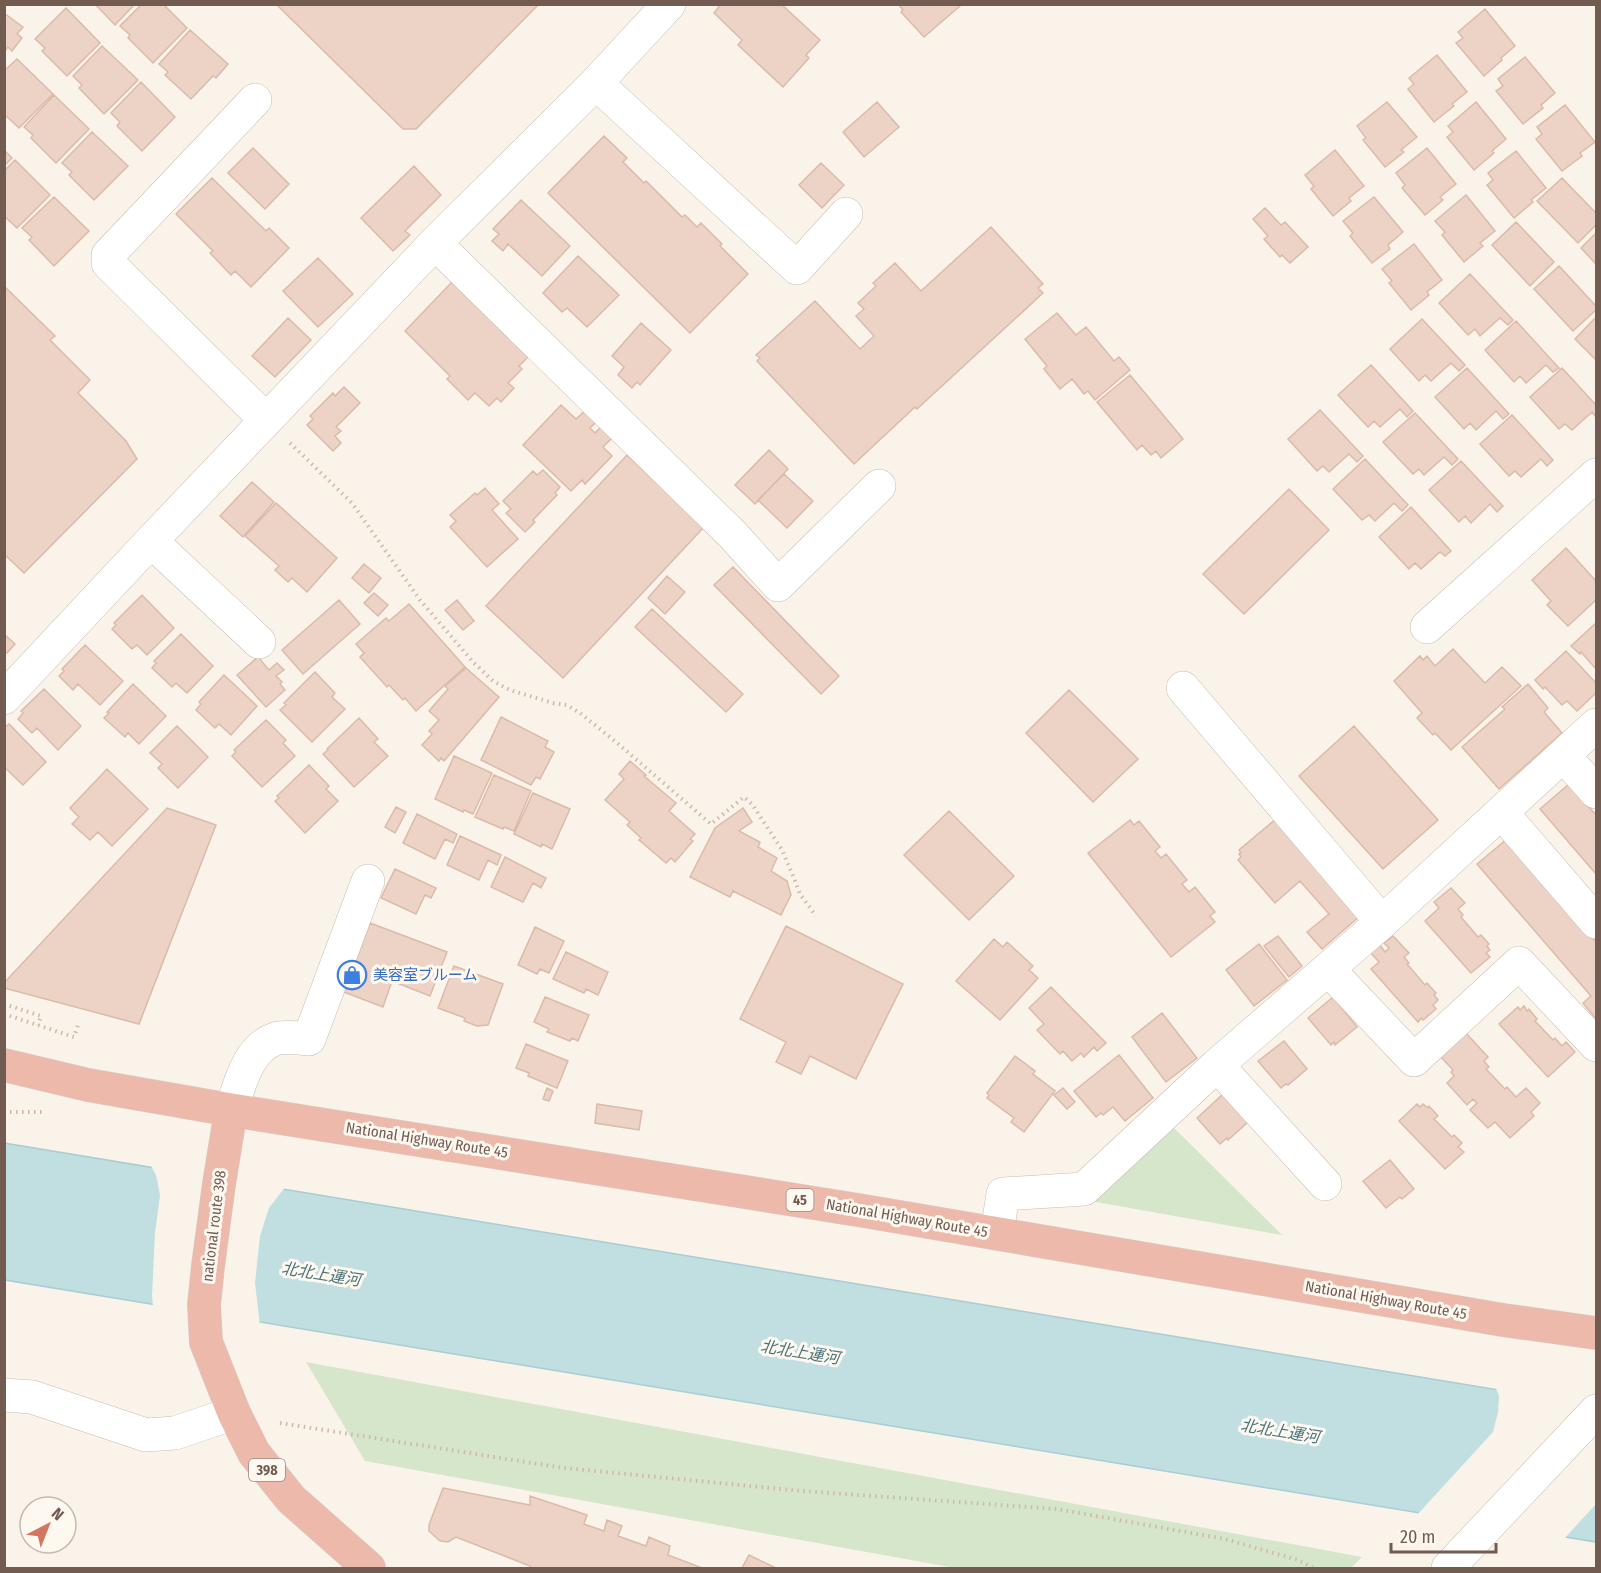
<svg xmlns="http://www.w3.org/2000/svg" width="1601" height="1573" font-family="'Fira Sans Condensed','Noto Sans JP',sans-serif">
	<rect width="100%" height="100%" fill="#faf3ea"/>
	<path fill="#d6e6ca" d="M1171,1125L1282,1235L1090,1201Z
		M306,1362L1362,1557L1351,1568H955L365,1461Z"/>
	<path fill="#c1dee1" stroke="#a8cdd2" stroke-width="1.5" d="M4,1143L1596,1406V1542L5,1280Z"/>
	<path fill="#faf3ea" d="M150,1164L286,1186L269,1208L260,1236L255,1283L260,1326L153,1308L152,1296L155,1233L160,1195L156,1175Z
		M1495,1386L1596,1403V1504L1563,1540L1416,1516L1493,1432L1498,1412L1499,1396Z"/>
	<path fill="#ecd3c5" stroke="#dcbaa8" stroke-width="1.5" d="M95,4H135L115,25Z
		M142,4H163L187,28L153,63L128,38L130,35L120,26Z
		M276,4H536L537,6L416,129H403Z
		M721,4H781L820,40L806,55L809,58L783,87L738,45L742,40L714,13Z
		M898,4H958L960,6L924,37L901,12L903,10Z
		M66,8L100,43L67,76L42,51L45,48L35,39Z
		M1485,9L1515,46L1501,58L1502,60L1484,76L1456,43L1463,38L1458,32Z
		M4,13L23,27L17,34L22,38L12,51L8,47L4,52Z
		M190,30L228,64L216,78L213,76L191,99L165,75L168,72L159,64Z
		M102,46L138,80L104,114L79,88L82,85L73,76Z
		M1437,55L1467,92L1452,104L1454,106L1434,122L1408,89L1414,84L1409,78Z
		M1525,57L1555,93L1541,105L1543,108L1523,124L1496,91L1503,86L1498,79Z
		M17,59L53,94L19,128L4,114V71Z
		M141,82L175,117L142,151L117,126L120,122L111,113Z
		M54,95L89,129L56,163L31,138L33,135L24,127Z
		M877,102L899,127L864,157L843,132Z
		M1387,102L1417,137L1401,150L1404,152L1385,167L1363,140L1366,138L1357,126Z
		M1476,102L1506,139L1492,151L1494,153L1474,170L1447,137L1453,132L1448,126Z
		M1565,105L1595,142L1580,153L1582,156L1562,171L1536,139L1542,134L1537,127Z
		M92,132L128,166L94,200L69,175L72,172L62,163Z
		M604,136L627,158L623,162L644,183L646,181L682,217L685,215L697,227L701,223L722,244L720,246L748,274L690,333L548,193Z
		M253,148L289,184L265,209L228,173Z
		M1427,148L1456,184L1440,197L1443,200L1425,215L1402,188L1405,185L1396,173Z
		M4,150L12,158L4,166Z
		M1335,150L1364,186L1349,198L1351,201L1333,216L1311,189L1314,186L1305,175Z
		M1516,151L1546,188L1531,200L1533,202L1514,218L1487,185L1493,180L1488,173Z
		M15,160L50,195L17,228L4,216V171Z
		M821,163L844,185L822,208L799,185Z
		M414,166L441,195L405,231L410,235L393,251L361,218Z
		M212,178L266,231L269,228L289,248L251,287L235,271L231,275L210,253L213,251L176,214Z
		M1562,178L1596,213V225L1578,243L1537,201Z
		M1466,195L1495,231L1480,243L1483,246L1464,262L1442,235L1445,232L1435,221Z
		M54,197L89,231L54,266L29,240L32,237L22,228Z
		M1374,197L1403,232L1388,245L1390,249L1372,263L1350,236L1353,233L1343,221Z
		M521,200L570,246L542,276L508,244L503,251L492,241L499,234L493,229Z
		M1265,208L1281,225L1285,222L1308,247L1290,263L1282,255L1280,257L1264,239L1268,236L1253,219Z
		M1516,222L1554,262L1530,286L1492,245Z
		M991,227L1043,284L1038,288L1043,293L917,409L915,407L854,464L757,361L760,358L756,355L815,301L860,349L874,336L856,316L864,309L858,303L876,286L873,283L895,263L921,291Z
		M1596,233V264L1581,248Z
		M1414,244L1442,280L1427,292L1429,295L1411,310L1389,283L1392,281L1382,269Z
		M578,256L619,295L587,327L567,308L562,312L543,293Z
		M318,258L353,294L318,327L283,291Z
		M1559,266L1596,306V310L1573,331L1534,289Z
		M1470,274L1513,320L1508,325L1500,318L1480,336L1475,329L1468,335L1439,303Z
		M452,282L528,357L519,366L522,369L508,383L514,388L501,402L497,398L489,406L475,393L468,400L447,379L450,376L405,331Z
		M4,286L55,336L50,340L90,380L78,393L126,441L137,459L24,573L4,554Z
		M1057,313L1076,335L1086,327L1114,361L1119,357L1130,370L1095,400L1088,391L1084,394L1072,379L1060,389L1044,369L1047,366L1025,339Z
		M1596,317V360L1575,339Z
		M288,318L311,340L275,377L252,356Z
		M1422,319L1465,365L1459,371L1451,363L1431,381L1425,375L1419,381L1390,349Z
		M1516,321L1559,368L1553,372L1546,365L1526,383L1520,376L1514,382L1485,350Z
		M641,323L671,350L640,385L637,382L632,388L618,375L624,367L612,356Z
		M1371,365L1413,411L1407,417L1400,409L1380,427L1374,421L1368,427L1338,395Z
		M1467,368L1509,414L1503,419L1496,411L1476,430L1470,423L1464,429L1435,397Z
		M1562,368L1596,405V417L1592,412L1572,430L1565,424L1559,429L1530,397Z
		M1130,375L1183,439L1161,458L1156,451L1151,455L1142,445L1137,450L1097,402Z
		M344,387L360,403L336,427L341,431L335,436L341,443L333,451L307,425L313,419L310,416L333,393L335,396Z
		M561,405L576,419L588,408L599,419L590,428L595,433L605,423L616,434L603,447L612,456L585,484L582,480L571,491L523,445Z
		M1320,410L1363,456L1357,462L1349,454L1329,472L1323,466L1317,471L1288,439Z
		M1415,413L1458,459L1452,465L1444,457L1424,475L1419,469L1413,474L1383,442Z
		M1512,415L1553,460L1547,466L1541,459L1521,477L1515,471L1509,476L1480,444Z
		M769,450L788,469L755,504L735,485Z
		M627,455L704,527L563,678L486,606Z
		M1365,459L1408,505L1402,511L1394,503L1375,521L1369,515L1362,520L1333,489Z
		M1461,461L1503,506L1497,512L1490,504L1471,523L1465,516L1459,522L1429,490Z
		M543,470L560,487L555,493L557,495L533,520L535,522L525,532L506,513L511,509L503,501L533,471L537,475Z
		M784,474L813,501L787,528L758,500Z
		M252,482L274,502L243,537L220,516Z
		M485,488L499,504L492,510L518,539L487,567L450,527L456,521L450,515L475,493L477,495Z
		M1289,489L1329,530L1244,614L1203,574Z
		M276,503L337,558L307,592L292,578L288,582L275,570L279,566L245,536Z
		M1411,507L1451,551L1445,556L1440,552L1421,569L1415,563L1409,569L1379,537Z
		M1566,548L1596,581V600L1568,626L1547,605L1551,601L1532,580Z
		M364,564L381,578L369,593L352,578Z
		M733,567L839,676L821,694L714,585Z
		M667,576L685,592L665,614L648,598Z
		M374,593L388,605L378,616L364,603Z
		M142,595L174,628L147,655L137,645L132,649L112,629L116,625L114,623Z
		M339,600L360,624L303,674L282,650Z
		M457,600L474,621L463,630L445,610Z
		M409,604L465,667L416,711L405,698L403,700L389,685L387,687L360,657L364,653L356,644L386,618L389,621Z
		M652,609L743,694L726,712L635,627Z
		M1596,623V669L1581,652L1580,654L1571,646Z
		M4,634L15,644L7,653L4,651Z
		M181,634L213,666L187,693L176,683L172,687L152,668L156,663L154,661Z
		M85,645L123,681L100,705L78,684L73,690L59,676L64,671L62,669Z
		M1453,649L1485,683L1502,667L1521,686L1451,750L1435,733L1433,735L1417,718L1422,713L1394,681L1420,656L1423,660L1427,656L1435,666Z
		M1566,651L1596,683V693L1577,711L1567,701L1562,705L1545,687L1543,689L1535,680Z
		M258,657L269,670L277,663L284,670L276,676L282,682L280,684L285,690L266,707L237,675Z
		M466,668L499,697L444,761L441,758L439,761L422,745L432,734L429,731L439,720L429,711L448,689L445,686Z
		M315,672L335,693L332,697L345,709L312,742L280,710L286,705L284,703Z
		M224,675L257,706L231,735L219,724L215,728L196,710L201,704L199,702Z
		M133,684L166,716L139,744L128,733L125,737L104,718L109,713L107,712Z
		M1528,684L1548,708L1544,712L1562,733L1499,789L1462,747L1505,709L1502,707Z
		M44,689L81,726L58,750L37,728L32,733L18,719L23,713L21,711Z
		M1069,690L1138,759L1093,802L1026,733Z
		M501,717L548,741L545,747L554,752L540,779L536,777L531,785L481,760Z
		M359,718L378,739L374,742L388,756L354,787L323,754L328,750L327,749Z
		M266,720L286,740L283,743L295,756L262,787L232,756L236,752L234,750Z
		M9,724L46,762L23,785L4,767V728Z
		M177,726L208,757L178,788L158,768L162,764L150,753Z
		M1354,726L1438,820L1383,869L1299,776Z
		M454,756L492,773L473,814L464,810L463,812L435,799Z
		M630,761L646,775L644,776L676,803L669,811L695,834L690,839L693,841L675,862L671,858L666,863L639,840L641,838L627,825L630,822L605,800L624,779L619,774Z
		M309,765L329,786L326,789L338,801L305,833L275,801L279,798L277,796Z
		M107,769L148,809L112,846L98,832L90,840L72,824L79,817L70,808Z
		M494,775L531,791L514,831L504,827L503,829L475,817Z
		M1569,784L1596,815V874L1540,809Z
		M533,793L570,809L552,849L542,844L541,847L514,834Z
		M396,807L406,812L395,833L385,827Z
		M167,808L216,825L139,1024L4,988V983Z
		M743,808L752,822L739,831L760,842L758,847L777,858L771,871L787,881L791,895L781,915L733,891L730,897L690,877L715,828Z
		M949,811L1014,876L969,920L904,855Z
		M417,814L457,834L453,843L445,839L435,859L403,843Z
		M1276,819L1360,916L1322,949L1307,932L1329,914L1300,881L1275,903L1238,860L1241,857L1239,854L1241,853L1239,850Z
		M1130,820L1134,825L1139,821L1160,847L1155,851L1161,858L1166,854L1187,880L1182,884L1189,892L1195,887L1215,912L1210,916L1215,922L1171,957L1088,853Z
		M460,836L501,855L497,865L488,860L479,880L447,865Z
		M1507,839L1596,942V1019L1583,1003L1591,996L1477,864Z
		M505,857L546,878L541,888L533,883L523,902L491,887Z
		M395,869L436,888L431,898L425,895L416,914L381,898Z
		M1451,888L1465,903L1458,909L1463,915L1461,917L1478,937L1481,935L1489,944L1487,946L1490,950L1486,953L1490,957L1471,973L1425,921L1439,908L1434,902Z
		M370,923L447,952L430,996L392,981L383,1007L344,992Z
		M786,926L903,984L856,1079L810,1056L801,1074L776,1062L786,1042L740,1019Z
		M535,927L564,941L549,973L540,969L537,974L518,965Z
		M1278,936L1302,966L1289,977L1264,946Z
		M1393,936L1409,953L1404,957L1409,963L1407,964L1425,985L1427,983L1436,993L1434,995L1438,1000L1433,1005L1436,1009L1423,1020L1421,1018L1418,1022L1371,969L1379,962L1371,953L1380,945L1385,952L1389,948L1384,943Z
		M994,939L1003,947L1007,942L1033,966L1029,970L1038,978L1000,1020L956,981Z
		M1259,944L1287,980L1254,1006L1226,970Z
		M566,952L608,972L598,995L586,989L584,993L553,979Z
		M454,966L503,984L488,1025L477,1026L464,1021L465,1018L438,1008Z
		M1051,987L1106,1043L1097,1051L1094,1047L1084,1057L1081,1053L1072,1061L1063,1051L1060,1054L1037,1030L1044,1024L1029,1008Z
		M545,997L589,1015L578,1041L572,1038L570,1041L547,1032L549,1029L534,1022Z
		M1333,997L1357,1027L1335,1045L1334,1042L1331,1045L1308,1018Z
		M1524,1006L1527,1011L1529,1009L1537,1019L1535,1021L1553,1040L1555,1038L1562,1046L1566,1042L1575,1052L1548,1077L1499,1024L1518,1007L1520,1010Z
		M1162,1013L1197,1058L1166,1082L1132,1037Z
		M1465,1032L1488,1057L1484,1061L1489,1067L1486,1069L1505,1089L1507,1087L1516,1097L1526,1088L1540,1103L1531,1112L1534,1116L1510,1138L1495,1122L1488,1128L1470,1110L1477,1103L1473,1099L1467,1105L1447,1083L1454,1076L1451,1072L1453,1070L1440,1056Z
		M1284,1041L1307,1069L1288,1085L1286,1084L1281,1088L1258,1061Z
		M526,1044L568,1061L557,1088L528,1076L529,1073L516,1068Z
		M1119,1055L1153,1098L1125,1121L1113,1107L1103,1115L1101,1113L1096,1117L1074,1091Z
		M1015,1056L1035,1071L1033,1074L1055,1091L1024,1132L1011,1122L1014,1118L987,1098L989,1095L987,1093Z
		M547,1088L553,1091L549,1101L543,1099Z
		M1063,1088L1075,1102L1067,1109L1054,1095Z
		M1223,1094L1248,1122L1228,1140L1227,1138L1220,1144L1197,1118Z
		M597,1104L642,1111L639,1130L595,1123Z
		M1417,1104L1420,1107L1423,1104L1428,1108L1429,1106L1438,1116L1434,1119L1452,1137L1454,1135L1462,1143L1458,1147L1464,1152L1445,1169L1399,1121Z
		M1390,1160L1414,1189L1402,1199L1400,1197L1386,1208L1363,1181Z
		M443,1488L530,1505V1496L587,1515L584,1524L604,1531L607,1520L622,1526L618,1536L646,1546L649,1537L670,1546L668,1555L702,1568H531L530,1566L456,1537L448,1542L440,1541L429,1531V1525Z
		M749,1555L776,1568H742Z"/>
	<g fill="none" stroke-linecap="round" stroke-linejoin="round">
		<g stroke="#cbbcb1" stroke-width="34">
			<path id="minor" d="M596,83L797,268L846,214
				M255,100L108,255V263L266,420
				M435,243L732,534L778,585L879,486
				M151,541L259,642
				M1427,627L1596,475
				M1183,688L1382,922
				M4,698L151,541L435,243L596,83L669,4
				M1564,756L1596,792
				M1502,813L1596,922
				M1328,969L1414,1060L1519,963L1596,1045
				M1217,1065L1325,1184
				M231,1110C240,1085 247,1049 275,1039C283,1036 300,1038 309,1039L368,881
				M997,1233L1003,1194L1084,1189L1217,1065L1382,922L1596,725
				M4,1395L32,1397L146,1435L175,1433L234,1413
				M1448,1568L1596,1411"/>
		</g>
		<g stroke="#d8d1ce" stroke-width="34">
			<path id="highway" d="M4,1065L88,1085L231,1110L864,1211L1503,1320L1596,1333
				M231,1110L219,1184L208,1266L204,1305L206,1342L234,1413L254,1453L291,1499L369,1568"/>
		</g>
		<path stroke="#d1b7a8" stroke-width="4" stroke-dasharray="1.5 4.5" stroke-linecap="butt" d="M290,443L352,503L420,600L473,662L493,681L510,690L553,703L567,705L580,713L616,742L711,824L744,797L752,804L782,850L794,878L800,894L816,916
			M4,1004L41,1016L38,1025
			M4,1014L74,1037L78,1025
			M4,1112H43
			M280,1423L564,1468L802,1491L1057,1509L1225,1539L1298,1560L1313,1568"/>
		<use href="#minor" stroke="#fff" stroke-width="33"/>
		<use href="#highway" stroke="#ecb9aa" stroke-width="33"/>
	</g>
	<defs>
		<g id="shop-ring" transform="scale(1.5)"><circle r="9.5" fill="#fdf8f0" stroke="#3f7fe0" stroke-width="1.5"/><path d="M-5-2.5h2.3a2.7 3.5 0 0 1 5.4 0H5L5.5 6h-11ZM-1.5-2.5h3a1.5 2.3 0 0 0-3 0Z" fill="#3f7fe0"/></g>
	</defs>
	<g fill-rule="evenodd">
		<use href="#shop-ring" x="352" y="975"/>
	</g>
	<g text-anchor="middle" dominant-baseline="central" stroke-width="6" stroke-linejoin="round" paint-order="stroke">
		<g fill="#fdf8f0" stroke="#9c8a81" stroke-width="1.5">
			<rect x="786.5" y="1189" width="27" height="22" rx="4.5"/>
			<rect x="249" y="1459" width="36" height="22" rx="4.5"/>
		</g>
		<g font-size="14" font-weight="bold" fill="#725b51">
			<text x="800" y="1200">45</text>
			<text x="267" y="1470">398</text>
		</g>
		<g font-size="15" fill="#366cbe" stroke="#fdf8f0" text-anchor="start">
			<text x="373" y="975">美容室ブルーム</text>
		</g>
		<g font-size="15" fill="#725b51" stroke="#fdf8f0">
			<text transform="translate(427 1140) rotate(9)">National Highway Route 45</text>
			<text transform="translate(907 1218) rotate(10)">National Highway Route 45</text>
			<text transform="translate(214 1226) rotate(-83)">national route 398</text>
			<text transform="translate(1386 1300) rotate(10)">National Highway Route 45</text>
		</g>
		<g font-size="16" font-style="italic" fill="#4a747b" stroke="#fdf8f0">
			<text transform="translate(321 1274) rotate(9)">北北上運河</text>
			<text transform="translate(800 1352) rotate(9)">北北上運河</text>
			<text transform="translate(1280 1431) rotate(9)">北北上運河</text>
		</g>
	</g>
	<rect width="1601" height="1573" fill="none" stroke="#725b51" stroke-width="12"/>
	<g transform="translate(48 1525) rotate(42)"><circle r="28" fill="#fdf8f0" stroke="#c5b9b0" stroke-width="1.5"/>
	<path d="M0-4.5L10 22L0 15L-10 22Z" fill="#d37660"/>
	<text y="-9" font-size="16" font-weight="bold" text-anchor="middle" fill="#725b51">N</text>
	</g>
	<path d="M1391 1543v9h105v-9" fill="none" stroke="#725b51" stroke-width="3"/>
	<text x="1400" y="1543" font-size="18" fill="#725b51" stroke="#fdf8f0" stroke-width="4.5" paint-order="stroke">20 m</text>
</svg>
